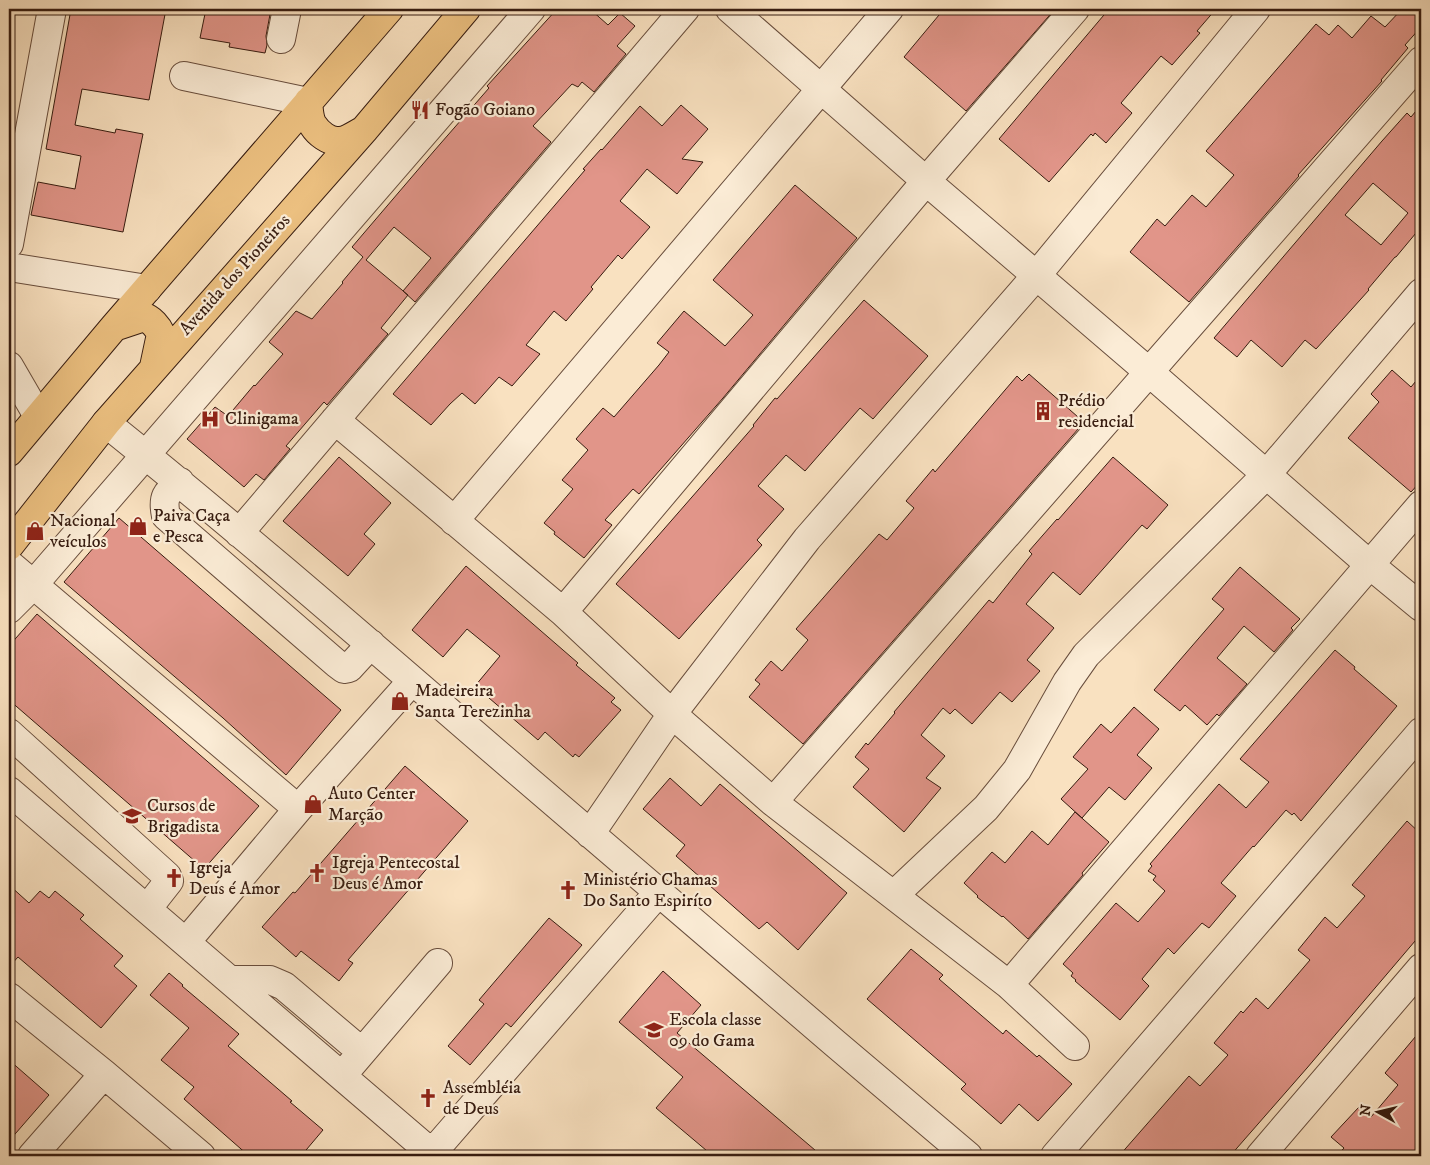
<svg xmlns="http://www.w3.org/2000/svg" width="1430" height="1165" font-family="'IM FELL DW Pica',serif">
	<rect width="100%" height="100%" fill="#f9e1c0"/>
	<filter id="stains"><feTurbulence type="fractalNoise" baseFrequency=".004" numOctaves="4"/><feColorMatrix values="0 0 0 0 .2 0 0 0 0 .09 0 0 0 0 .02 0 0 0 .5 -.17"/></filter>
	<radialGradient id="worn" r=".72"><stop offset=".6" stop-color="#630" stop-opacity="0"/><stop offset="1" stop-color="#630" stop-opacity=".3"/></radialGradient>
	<path fill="#e19589" stroke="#371c10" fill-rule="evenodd" d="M71,9H166L149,100L82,89L75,125L115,133L116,129L143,134L123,232L31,215L38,182L75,189L81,156L46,149Z
		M206,9H271L266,36L267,45L265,53L229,47L230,43L200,38Z
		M557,9H590L608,25L620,13L635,26L617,46L626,54L594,92L582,82L578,87L572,84L533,126L551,142L415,302L403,291L431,258L394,227L366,260L408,295L381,328L388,334L327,405L324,402L286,446L290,449L264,480L256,474L244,487L187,439L215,407L228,416L254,385L255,386L283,354L269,342L296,311L312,319L343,283L342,282L363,257L352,247L434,151L489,88L487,86Z
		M944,9H1055L966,111L904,57Z
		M1109,9H1216L1197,31L1200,33L1172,65L1161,56L1121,103L1132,113L1106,143L1095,133L1093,136L1091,134L1049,182L999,139Z
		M1402,9H1421V27L1405,45L1408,48L1381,80L1382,81L1298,175L1299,176L1266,214L1189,302L1130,252L1157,219L1165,226L1192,195L1206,207L1234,175L1206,151L1316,24L1329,35L1338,25L1352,38L1371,16L1385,27Z
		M681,105L708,129L682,159L703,162L677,194L647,169L620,201L650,227L622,259L618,255L591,287L593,289L566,321L554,311L526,345L540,354L512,386L499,377L475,404L462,393L450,404L431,425L393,394L585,170L583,169L601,149L602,150L640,106L662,126Z
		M1421,105V227L1396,257H1395L1368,289L1369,290L1316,349L1305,340L1282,367L1251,340L1237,357L1214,338L1382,141L1407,113L1411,117ZM1373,183L1408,213L1381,245L1345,215Z
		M795,185L857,238L723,398L639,494L633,489L605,520L612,525L584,558L554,534L555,532L544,523L573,489L562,480L588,450L576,439L603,408L614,417L659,365L669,352L657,343L684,311L725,346L753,315L713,280Z
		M864,300L928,356L873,419L860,408L805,471L786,455L758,486L784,509L757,540L762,545L679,639L616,584L754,426L753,425L775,398L777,399Z
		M1392,370L1411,387L1421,375V481L1411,492L1348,438L1379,402L1371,394Z
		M1029,374L1078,417V424L1076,426L1079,428L803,744L749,697L760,684L755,680L771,661L782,671L808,640L796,629L879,534L887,540L914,508L906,501L933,469L935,472L1017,376L1022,381Z
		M339,457L391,503L364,534L375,544L348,576L283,521Z
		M1113,457L1168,505L1147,529L1142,525L1080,595L1053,572L1026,604L1054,628L1027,660L1040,671L1012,702L1000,692L972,724L955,709L950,714L943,708L921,735L945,756L926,778L941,788L904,832L853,787L869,769L855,757L866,743L868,745L895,713L894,712L989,600L993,603L1032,554L1029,551L1057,519L1058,520Z
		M119,518L341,710L286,775L223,718L64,582Z
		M466,566L578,663L576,665L615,698L611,702L621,710L579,757L575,754L573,757L545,732L538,740L475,686L500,656L467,629L443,657L412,630Z
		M1240,567L1300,619L1291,628L1293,630L1274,652L1244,626L1217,658L1247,684L1219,716L1217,714L1207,725L1185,705L1180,711L1154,690L1224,609L1212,599Z
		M37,614L259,806L204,869L9,700V646Z
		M1335,650L1355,667L1354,669L1397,706L1301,821L1294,813L1292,815L1286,810L1254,847L1253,846L1221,883L1236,896L1209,928L1202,923L1174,954L1168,948L1142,979L1149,986L1120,1020L1075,981L1076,980L1071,976L1073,973L1063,964L1116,903L1138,922L1165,891L1153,880L1156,876L1148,871L1152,866L1150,864L1219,784L1246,808L1269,782L1240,759Z
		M1134,707L1159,729L1137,755L1152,768L1125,800L1109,787L1082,818L1061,799L1088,769L1073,757L1101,724L1111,733Z
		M405,766L468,821L348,960L353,963L339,981L301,951L296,957L262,927L293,892L295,893Z
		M670,778L701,806L720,784L847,893L798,950L767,922L759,929L676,856L685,845L643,809Z
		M1075,812L1109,842L1082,873L1083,875L1028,939L1003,916L1002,917L977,897L978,896L964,883L992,852L1005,863L1032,831L1048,845Z
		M1407,821L1421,834V934L1307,1068L1230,1156H1119L1189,1076L1200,1086L1228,1055L1214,1043L1241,1011L1243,1013L1256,998L1268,1009L1310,960L1298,950L1325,917L1337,928L1365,896L1352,885Z
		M9,885L29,903L40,891L49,898L55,891L84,915L80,919L123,956L114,966L137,986L101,1028L18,957L9,967Z
		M549,918L582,945L511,1027L506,1023L470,1065L448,1046L484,1004L479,1000Z
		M911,949L943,975L939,979L1003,1034L1006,1030L1037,1057L1039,1055L1072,1084L1038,1121L1019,1104L1001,1124L961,1089L966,1084L867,999Z
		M663,971L701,1005L677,1033L822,1156H713L656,1108L683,1077L619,1022Z
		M169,973L183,985L182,986L239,1034L228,1046L292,1101L290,1102L323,1130L301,1156H249L184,1099L194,1087L161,1060L189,1028L150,995Z
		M1421,1030V1156H1337L1344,1148L1331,1137L1359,1107L1371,1117L1398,1085L1385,1073Z
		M9,1060L49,1095L9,1141Z"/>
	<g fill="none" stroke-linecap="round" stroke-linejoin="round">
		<g stroke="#684d3c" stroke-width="30">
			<path id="minor" d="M730,9L926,181L1149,372L1370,565L1421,607
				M281,39L287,9
				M184,76L308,102
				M9,244L52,9
				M9,267L147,289
				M9,366L38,416
				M335,420L563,612L672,714L773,802L1009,985L1075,1046
				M106,423C248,537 385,657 523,776C670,903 819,1030 968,1156
				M180,482C166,493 162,497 166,516L336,663L344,669L349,668L371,644
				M454,521L889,9
				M239,533L685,9
				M9,564L298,809
				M9,609L33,585L531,9
				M563,612L926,181L1075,9
				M9,733L167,876L169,881L147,909
				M9,791L435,1156
				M773,802L1421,61
				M590,834L672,714L807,539L1036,276L1256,9
				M894,895L986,808L1017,770L1067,682L1086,655L1266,475L1421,293
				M186,942L298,809L412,681
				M231,980H270L284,986L362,1052
				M1009,985L1421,505
				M9,997L104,1074L201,1156
				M351,1065L438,963
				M432,1153L658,893
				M32,1156L104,1074
				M1055,1156L1421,732
				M1260,1156L1421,968"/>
		</g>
		<g stroke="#371c10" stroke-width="30">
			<path id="major" d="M308,102C309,110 309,119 313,125C318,133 329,142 339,141C347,141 356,134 364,130
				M114,327L144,317C151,319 158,327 161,334L154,367
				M9,452L114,327L389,9
				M9,546L106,423L364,130L466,9"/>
		</g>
		<use href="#minor" stroke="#fbecd6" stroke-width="28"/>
		<use href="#major" stroke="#ecc080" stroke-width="28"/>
	</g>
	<defs>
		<g id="restaurant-bare" transform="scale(1.5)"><path d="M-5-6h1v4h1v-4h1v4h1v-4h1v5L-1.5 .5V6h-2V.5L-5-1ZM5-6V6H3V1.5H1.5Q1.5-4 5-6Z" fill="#8f2418" stroke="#fbecd6" stroke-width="2.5" paint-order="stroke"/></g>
		<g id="building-bare" transform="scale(1.5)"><path d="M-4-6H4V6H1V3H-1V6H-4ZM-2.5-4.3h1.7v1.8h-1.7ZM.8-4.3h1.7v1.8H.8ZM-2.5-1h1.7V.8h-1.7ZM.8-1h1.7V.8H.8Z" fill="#8f2418" stroke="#fbecd6" stroke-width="2.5" paint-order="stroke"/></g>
		<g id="hospital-bare" transform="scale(1.5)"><path d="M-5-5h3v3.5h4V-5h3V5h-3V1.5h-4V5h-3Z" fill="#8f2418" stroke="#fbecd6" stroke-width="2.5" paint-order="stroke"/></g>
		<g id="shop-bare" transform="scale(1.5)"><path d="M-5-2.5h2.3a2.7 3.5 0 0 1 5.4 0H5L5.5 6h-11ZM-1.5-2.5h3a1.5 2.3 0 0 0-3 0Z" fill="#8f2418" stroke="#fbecd6" stroke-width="2.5" paint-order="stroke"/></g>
		<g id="school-bare" transform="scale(1.5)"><path d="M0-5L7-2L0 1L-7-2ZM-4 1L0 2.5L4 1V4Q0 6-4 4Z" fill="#8f2418" stroke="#fbecd6" stroke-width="2.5" paint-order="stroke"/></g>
		<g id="church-bare" transform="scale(1.5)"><path d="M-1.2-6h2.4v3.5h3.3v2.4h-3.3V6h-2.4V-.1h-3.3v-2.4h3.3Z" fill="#8f2418" stroke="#fbecd6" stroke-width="2.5" paint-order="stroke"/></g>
	</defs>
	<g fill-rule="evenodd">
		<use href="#restaurant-bare" x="420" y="110"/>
		<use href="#building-bare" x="1043" y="411"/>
		<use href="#hospital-bare" x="210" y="419"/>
		<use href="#shop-bare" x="138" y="526"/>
		<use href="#shop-bare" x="35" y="531"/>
		<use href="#shop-bare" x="400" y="701"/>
		<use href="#shop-bare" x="313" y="804"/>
		<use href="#school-bare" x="132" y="816"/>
		<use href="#church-bare" x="317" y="873"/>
		<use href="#church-bare" x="174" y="878"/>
		<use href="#church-bare" x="568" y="890"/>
		<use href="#school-bare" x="654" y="1030"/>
		<use href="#church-bare" x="428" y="1098"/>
	</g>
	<g text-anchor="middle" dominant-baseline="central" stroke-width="4.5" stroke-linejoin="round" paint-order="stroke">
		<g font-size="18" fill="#371c10" stroke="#fbecd6" text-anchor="start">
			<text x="435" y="110">Fogão Goiano</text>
			<text x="1058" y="401">Prédio<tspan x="1058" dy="21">residencial</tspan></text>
			<text x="225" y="419">Clinigama</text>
			<text x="153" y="516">Paiva Caça<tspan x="153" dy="21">e Pesca</tspan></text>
			<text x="50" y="521">Nacional<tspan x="50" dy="21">veículos</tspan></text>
			<text x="415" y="691">Madeireira<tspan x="415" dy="21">Santa Terezinha</tspan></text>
			<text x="328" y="794">Auto Center<tspan x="328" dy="21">Marção</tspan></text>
			<text x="147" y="806">Cursos de<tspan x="147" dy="21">Brigadista</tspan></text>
			<text x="332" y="863">Igreja Pentecostal<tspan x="332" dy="21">Deus é Amor</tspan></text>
			<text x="189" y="868">Igreja<tspan x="189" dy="21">Deus é Amor</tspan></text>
			<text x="583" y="880">Ministério Chamas<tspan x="583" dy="21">Do Santo Espiríto</tspan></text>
			<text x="669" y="1020">Escola classe<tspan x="669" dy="21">09 do Gama</tspan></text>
			<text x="443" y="1088">Assembléia<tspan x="443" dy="21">de Deus</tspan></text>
		</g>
		<g font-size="18" fill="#371c10" stroke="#fbecd6">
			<text transform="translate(235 275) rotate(-48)">Avenida dos Pioneiros</text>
		</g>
	</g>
	<rect width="1430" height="1165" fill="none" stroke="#f9e1c0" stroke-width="30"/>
	<rect x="10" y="10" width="1410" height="1145" fill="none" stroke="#371c10" stroke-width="2.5"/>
	<rect x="15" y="15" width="1400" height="1135" fill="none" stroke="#371c10"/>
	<g transform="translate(1378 1112) rotate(278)" stroke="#fbecd6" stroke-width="4" paint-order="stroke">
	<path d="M0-4L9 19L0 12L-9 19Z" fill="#371c10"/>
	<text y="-8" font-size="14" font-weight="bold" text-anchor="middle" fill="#371c10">N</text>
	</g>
	<rect width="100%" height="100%" filter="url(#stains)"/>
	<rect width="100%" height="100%" fill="url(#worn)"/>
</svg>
